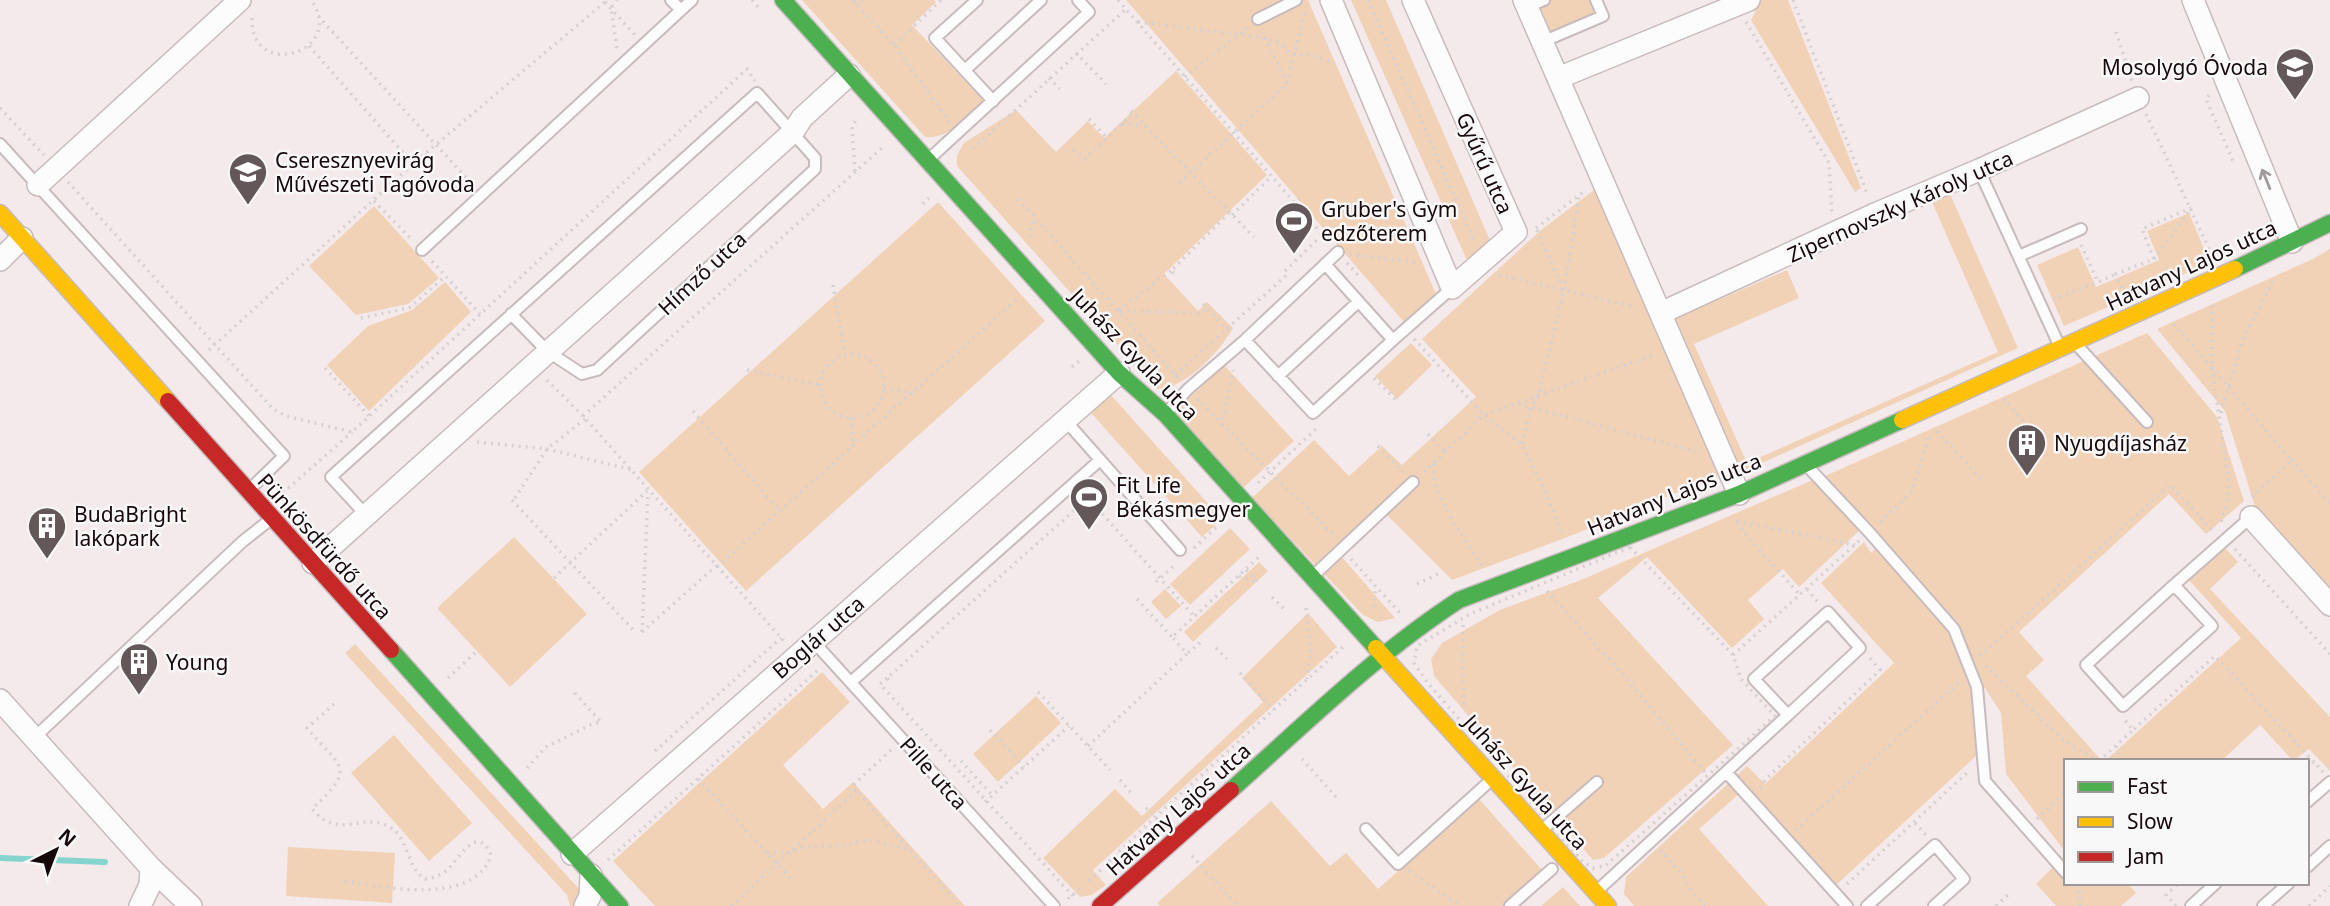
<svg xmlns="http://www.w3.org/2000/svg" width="2330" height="906" font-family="'Noto Sans',sans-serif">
	<rect width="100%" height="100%" fill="#f4eaec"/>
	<path fill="#f2d2b6" d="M802,0H934L936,2L912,25L983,100C967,115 949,140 925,137Z
		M1126,0H1308L1436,294L1404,322Z
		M1351,0H1386L1492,245L1469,265Z
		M1551,0H1589L1595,15L1543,38L1530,9Z
		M1761,0H1788L1861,188L1855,192L1751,20Z
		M1176,71L1267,175L1164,274L1198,311L1207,302L1233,328C1220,352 1185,389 1157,389L957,166V155L964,143L1016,110L1056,152L1088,121L1104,138Z
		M1594,190L1720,475L1565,538L1452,580L1386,514L1341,556L1395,618L1378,622L1363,615L1252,498L1314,440L1349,476L1382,446L1402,465L1476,397L1422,339L1541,230Z
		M1950,194L2018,348L1731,477L1668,322L1787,270L1799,298L1694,344L1747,463L1998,352L1932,202Z
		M938,202L1045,321L746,591L639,472Z
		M374,206L439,278L408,304L356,315L309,266Z
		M2189,213L2210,263L2064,326L2037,265L2078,247L2096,287L2159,260L2147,231Z
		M2330,249V594L2257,513L2225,411L2157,329L2313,259Z
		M445,282L471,312L369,411L327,365L368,326L412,310Z
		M2147,333L2217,417L2244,501L2206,534L2169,494L2019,632L2044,660L2026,676L2102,761H2066V853L2006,774L2001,713L1972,668L1957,627L1825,476Z
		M1411,343L1432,365L1397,399L1375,376Z
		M1224,365L1294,441L1243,488L1175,412Z
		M1111,395L1222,519L1202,537L1091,413Z
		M1815,479L1860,530L1799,587L1783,569L1748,600L1764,619L1732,648L1647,557L1598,598L1733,745L1604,858L1593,860L1434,676L1431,659L1442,643L1500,610L1581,580Z
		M1230,528L1250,549L1190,605L1170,584Z
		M514,537L587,614L510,687L437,608Z
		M1864,542L1871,553L1876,548L1950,631L1973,689L1976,756L1835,886L1747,787L1699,829L1768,906H1634L1624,894L1626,877L1747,766L1765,784L1894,663L1821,583Z
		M2224,547L2238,562L2210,589L2330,717V771L2309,749L2293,761L2260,725L2221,761H2105L2241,638L2189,580Z
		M1259,562L1268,571L1193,642L1184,632Z
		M1165,589L1181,606L1166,619L1151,602Z
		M1308,613L1337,647L1093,870L1106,885L1092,895L1080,897L1043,858L1115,789L1142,816L1263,702L1242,678Z
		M355,644L580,890L574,906H570L567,895L345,653Z
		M822,672L850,702L783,765L823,809L853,782L965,906H655L613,861Z
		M1036,696L1061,723L998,782L973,754Z
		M394,735L472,823L429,861L351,773Z
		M1479,799L1543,871L1503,906H1160L1157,903L1271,801L1330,866L1346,853L1378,889Z
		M288,847L395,853L392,903L286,896Z
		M2066,854V883H2127L2136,893L2121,906H2056L2036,884Z
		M1563,887L1580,906H1543L1542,905Z"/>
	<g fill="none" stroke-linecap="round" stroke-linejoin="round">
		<path stroke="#86d4ce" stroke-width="6" d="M0,858L105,862"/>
		<g stroke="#c8bbbd" stroke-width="14">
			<path id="lane" d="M671,0L681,10L692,0
				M977,0L935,38L993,101
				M1527,7L1544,0
				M1258,19L1296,0
				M1542,42L1603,16L1596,0
				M965,70L1041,0
				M0,144L284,456L250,489
				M928,160L1089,12L1078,0
				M1979,170L2059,345
				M422,250L681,10
				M2019,256L2081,229
				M1245,340L1313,413L1393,340L1325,264
				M1393,340L1452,288
				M2076,344L2147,422
				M1278,376L1358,302
				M1167,412L1188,389L1245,340L1338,252
				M1065,420L1180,550
				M1809,468L1869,532L1954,629L1977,687L1985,781L2066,873
				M365,514L331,477L757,93L815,158V169L597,370L582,374L547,351L511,314
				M1313,576L1413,482
				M2174,585L2086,665L2123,706L2212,626L2174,585L2251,517
				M813,641L1054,906
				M851,682L1100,460
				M34,738L242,542L271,519
				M1726,772L1847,906
				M2307,802L2330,782
				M1366,829L1398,864L1490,781
				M1543,829L1597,782
				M2307,867L2330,846
				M1598,890L1788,715L1754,679L1828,612L1860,648L1788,715
				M1510,906L1552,869
				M1867,906L1935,845L1964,879L1934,906
				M2191,906L2216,883
				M2263,906L2289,883"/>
		</g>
		<g stroke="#c8bbbd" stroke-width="24">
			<path id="street" d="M1331,0L1452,288L1516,232L1413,0
				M1524,0L1739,494
				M2193,0L2292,242
				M1558,78L1749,0
				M38,185L240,0
				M0,260L22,238
				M1661,313L1875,214L1979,170L2138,98
				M2251,517L2330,605
				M313,563L793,132L802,118L849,75
				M0,700L151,868L191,906
				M572,854L1119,373
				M140,906L150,885L151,868
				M585,906L590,896L591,875"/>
		</g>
		<g stroke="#c8bbbd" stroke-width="19">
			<path id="fast" d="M783,0L1119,373L1165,414L1376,648
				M2235,269L2330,223
				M391,650L620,906
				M1231,790C1305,724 1376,654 1459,600L1739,494L1902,420"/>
		</g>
		<g stroke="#c8bbbd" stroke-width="19">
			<path id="slow" d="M0,213L168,401
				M1902,420L2235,269
				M1376,648L1608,906"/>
		</g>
		<g stroke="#c8bbbd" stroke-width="19">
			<path id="jam" d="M168,401L391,650
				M1100,906L1231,790"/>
		</g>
		<path stroke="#d5d1d2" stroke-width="3.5" stroke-dasharray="2 5" stroke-linecap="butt" d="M752,0L760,9
			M853,0L894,45L950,123
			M1118,0L1328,241
			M1368,0L1475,243
			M1793,0L1868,196
			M605,2L635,35
			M855,3L863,0
			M318,16L473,185
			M252,18C250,82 348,52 311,0
			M1138,22L1261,37L1279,43L1288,51L1300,55L1307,54L1335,63
			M1746,22L1829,163L1832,212
			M2116,32L2132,81
			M894,45L941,0
			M309,46L413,164
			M617,48L611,8L617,0
			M1076,53L1106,84
			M1185,77L1248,27
			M1049,78L1060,89
			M1287,83L1305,12
			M2209,95L2206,99L2233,161L2236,163
			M0,108L44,155
			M1131,111L1254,237
			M2146,114L2211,253
			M1089,119L1107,138
			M1122,124L1143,125
			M973,149L1126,9
			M1073,150L1085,159L1133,113
			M855,171L852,126L857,119
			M68,182L273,409L286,416L352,432L747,69L755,81
			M1179,183L1287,84L1263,32
			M1018,199L1178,378
			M374,201L412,240
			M923,204L929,198
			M1232,215L1271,177
			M1536,228L1586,190
			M1537,230L1564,291
			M1031,237V226L1036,220
			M2081,245L2098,282L2116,274
			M1350,254L1419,263
			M2154,259L2190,210
			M432,261L480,314
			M1347,263L1358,275
			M1171,271L1117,311L1201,313L1206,308
			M1285,271L1322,235
			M1174,273L1171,271L1229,213
			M1499,275L1635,307
			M833,285L845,354
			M2125,294L2116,274L2154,259L2142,229L2191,208
			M2053,299L2098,282
			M1203,304L1228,330
			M2212,305V369L2229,483L2228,497L2221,522
			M361,318L409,308L446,276
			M1106,321L1117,311
			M2174,324L2291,460L2252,497
			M1414,339L1484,415L1522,445L1543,486L1563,536
			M209,350L413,164L605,2
			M820 386a32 32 0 1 1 64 0a32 32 0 1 1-64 0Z
			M1072,367L1079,361
			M325,368L369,416
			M747,370L820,385
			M1175,375L1288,274
			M1374,378L1398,402
			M547,380L583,416L784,641
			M884,388L913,393
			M1197,399L1336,537
			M2003,399L2035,434
			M1519,404L1697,452
			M693,411L780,511
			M2221,413L2243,339L2272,283L2270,277
			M583,416L883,147
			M851,418L853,446
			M1222,426L1233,370
			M1937,431L1981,479
			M1428,434L1445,452
			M477,442L547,449L629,469L631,467
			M1522,444L1531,407L1538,396L1564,291L1579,197
			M1378,446L1403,472
			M2291,460L2330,503
			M1434,464C1430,496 1466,539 1482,566
			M1424,472L1484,415L1655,354
			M1258,483L1316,429
			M283,493L352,432
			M515,498L547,449L585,419
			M512,500L636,633
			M1737,521L1855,545
			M1880,522L1911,493L1930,434
			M1736,523L1800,595
			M1630,547L1733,655L1741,679L1775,716L1605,866L1593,868L1582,861L1427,682L1414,663L1417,646L1470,614Z
			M1194,548L1226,518
			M2235,549L2330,654
			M1351,559L1400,613
			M717,567L1018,298
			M1246,570L1258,582
			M1239,576L1259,583
			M554,578L647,491
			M1156,582L1175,565
			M1417,584L1440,573
			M1807,589L1819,603
			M1547,591L1618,669L1705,772
			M1272,597L1285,610
			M1137,599L1172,637
			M1373,607L1376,587
			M1306,608L1311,650L1307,679
			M1463,625L1464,708
			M642,632L648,492
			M642,632L716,566
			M1216,648L1227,659
			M1188,653L1202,641
			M1733,655L1859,541
			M1980,656L2170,485L2213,531
			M1986,666L2066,742L2099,761
			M1240,673L1274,710
			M448,678L477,651
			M887,678L880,684L1073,896
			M889,680L887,678L1088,498L1194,616
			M1038,692L1110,770
			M334,704L307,728C341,769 358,766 312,809C340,841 360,812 388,826C409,836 406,868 425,879C433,878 439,876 446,871C459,860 477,822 491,855C476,906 383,888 340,880
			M2134,729L2215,656L2314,762
			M990,730L1024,767
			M1088,746L1187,654L1172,637L1260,556
			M2116,746L2121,761
			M891,750L852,786L960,906
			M655,751L781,638
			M1302,759L1336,797
			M961,761L993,796
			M2099,761L2133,730L2124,719
			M527,768L546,747L592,724L601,722L575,693L577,691
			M2307,768L2314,762L2323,772
			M698,779L792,880
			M1120,780L1133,795
			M1760,788L1765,780L1880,670L1869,657
			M985,802L1069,726
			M1146,808L1160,822
			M2037,819L2066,792
			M1915,823L1927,836
			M1796,830L1959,682
			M1660,850L1682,874L1692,892L1707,906
			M767,853H789L803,847L843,845L869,840L909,849
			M1192,856L1237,906
			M608,860L818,670
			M1409,871L1460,906
			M1089,881L1155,817L1343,647
			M1847,884L1970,770
			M2075,885L2080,895V906
			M2080,893L2082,883
			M1068,899L1083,886
			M731,906L856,791
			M1996,906L2011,892
			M2176,906L2166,895L2179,883
			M2309,906L2330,886"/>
		<use href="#lane" stroke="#fdfcfc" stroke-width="10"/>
		<use href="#street" stroke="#fdfcfc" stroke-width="21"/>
		<use href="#fast" stroke="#4caf50" stroke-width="16"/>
		<use href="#slow" stroke="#ffc107" stroke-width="16"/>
		<use href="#jam" stroke="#c62828" stroke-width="16"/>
	</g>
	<defs><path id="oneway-shaft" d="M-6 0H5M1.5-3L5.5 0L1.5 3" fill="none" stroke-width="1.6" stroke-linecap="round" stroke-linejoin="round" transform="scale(1.75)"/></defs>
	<use stroke="#a19a9c" href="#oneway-shaft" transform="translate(2266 179) rotate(-112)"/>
	<defs>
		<g id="school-pin" transform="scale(2.0125)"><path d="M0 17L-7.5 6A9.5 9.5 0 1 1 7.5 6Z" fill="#64575a" stroke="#f8f8f8"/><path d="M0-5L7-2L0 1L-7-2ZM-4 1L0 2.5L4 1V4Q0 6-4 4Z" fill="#fff"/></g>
		<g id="stadium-pin" transform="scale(2.0125)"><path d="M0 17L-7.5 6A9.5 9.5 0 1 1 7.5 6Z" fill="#64575a" stroke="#f8f8f8"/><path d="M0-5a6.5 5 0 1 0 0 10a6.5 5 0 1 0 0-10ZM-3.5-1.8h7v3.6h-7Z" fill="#fff"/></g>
		<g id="building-pin" transform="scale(2.0125)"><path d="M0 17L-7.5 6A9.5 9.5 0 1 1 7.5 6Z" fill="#64575a" stroke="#f8f8f8"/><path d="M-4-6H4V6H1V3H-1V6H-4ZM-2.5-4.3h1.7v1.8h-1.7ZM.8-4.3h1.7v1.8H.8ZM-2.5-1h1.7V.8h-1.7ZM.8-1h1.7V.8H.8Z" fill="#fff"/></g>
	</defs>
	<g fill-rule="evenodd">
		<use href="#school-pin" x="2295" y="67"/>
		<use href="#school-pin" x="248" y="172"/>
		<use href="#stadium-pin" x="1294" y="221"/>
		<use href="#building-pin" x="2027" y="443"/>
		<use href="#stadium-pin" x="1089" y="497"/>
		<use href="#building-pin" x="47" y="526"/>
		<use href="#building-pin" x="139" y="662"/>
	</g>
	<g text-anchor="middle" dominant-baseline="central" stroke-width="5" stroke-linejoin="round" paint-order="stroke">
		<g font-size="21" fill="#17080b" stroke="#f8f8f8" text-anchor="start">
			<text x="2268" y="67" text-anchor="end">Mosolygó Óvoda</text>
			<text x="275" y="160">Cseresznyevirág<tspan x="275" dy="24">Művészeti Tagóvoda</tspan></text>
			<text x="1321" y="209">Gruber's Gym<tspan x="1321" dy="24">edzőterem</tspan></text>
			<text x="2054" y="443">Nyugdíjasház</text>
			<text x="1116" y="485">Fit Life<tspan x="1116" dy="24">Békásmegyer</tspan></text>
			<text x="74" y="514">BudaBright<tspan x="74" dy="24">lakópark</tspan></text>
			<text x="166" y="662">Young</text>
		</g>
		<g font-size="21" fill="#17080b" stroke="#f8f8f8">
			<text transform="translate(1485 163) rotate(66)">Gyűrű utca</text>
			<text transform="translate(1900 206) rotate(-24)">Zipernovszky Károly utca</text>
			<text transform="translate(2191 265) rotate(-25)">Hatvany Lajos utca</text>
			<text transform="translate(702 273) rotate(-43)">Hímző utca</text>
			<text transform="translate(1135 354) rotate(46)">Juhász Gyula utca</text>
			<text transform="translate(1674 494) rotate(-22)">Hatvany Lajos utca</text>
			<text transform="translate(325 546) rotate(48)">Pünkösdfürdő utca</text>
			<text transform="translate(818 637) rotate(-41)">Boglár utca</text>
			<text transform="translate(934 773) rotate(48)">Pille utca</text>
			<text transform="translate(1526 782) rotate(48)">Juhász Gyula utca</text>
			<text transform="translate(1178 809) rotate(-42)">Hatvany Lajos utca</text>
		</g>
	</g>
	<rect x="2064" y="759" width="245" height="126" fill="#f8f8f8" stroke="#9e9899" stroke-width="2"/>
	<rect x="2078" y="782" width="35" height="10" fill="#4caf50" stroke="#9e9899" stroke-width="2"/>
	<text x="2127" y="794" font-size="21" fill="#17080b">Fast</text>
	<rect x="2078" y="817" width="35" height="10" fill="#ffc107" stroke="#9e9899" stroke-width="2"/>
	<text x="2127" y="829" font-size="21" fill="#17080b">Slow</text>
	<rect x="2078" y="852" width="35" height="10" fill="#c62828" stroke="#9e9899" stroke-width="2"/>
	<text x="2127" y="864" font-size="21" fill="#17080b">Jam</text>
	<g transform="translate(56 850) rotate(42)" stroke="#f8f8f8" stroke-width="5" paint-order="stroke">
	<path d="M0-5L12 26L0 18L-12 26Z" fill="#17080b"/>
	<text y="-10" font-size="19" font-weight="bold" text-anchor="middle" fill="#17080b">N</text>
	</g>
</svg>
